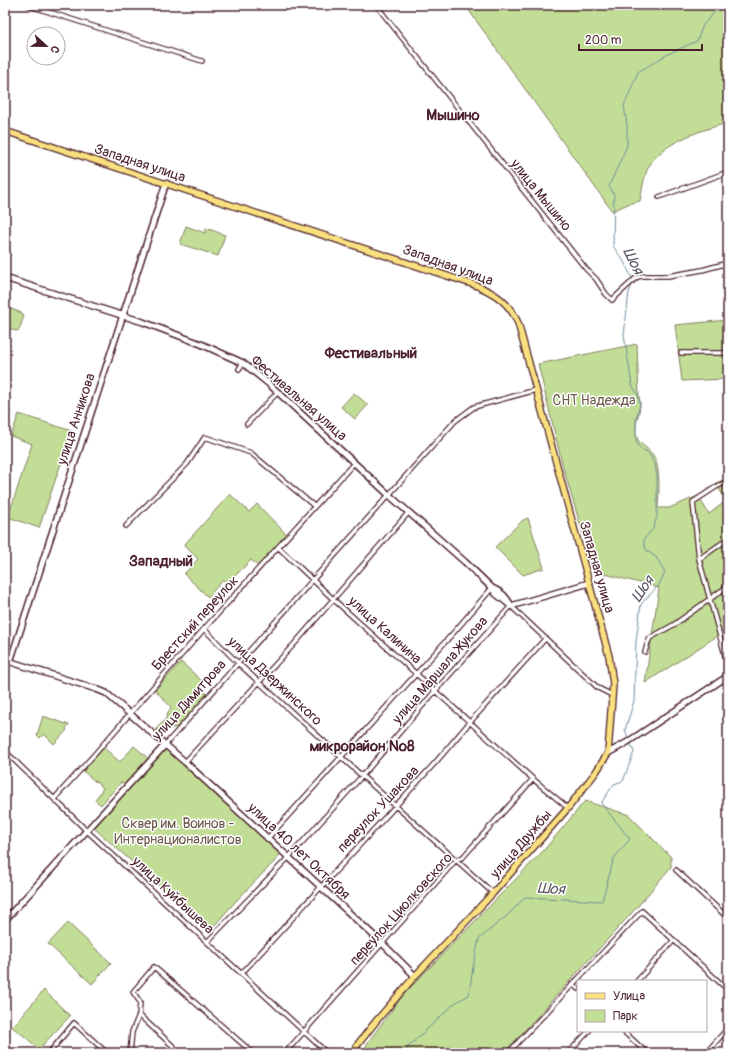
<svg xmlns="http://www.w3.org/2000/svg" width="733" height="1058" font-family="Pangolin,sans-serif">
	<rect width="100%" height="100%" fill="#fff"/>
	<filter id="ink" filterUnits="userSpaceOnUse"><feTurbulence type="fractalNoise" baseFrequency=".025" numOctaves="2"/><feDisplacementMap in="SourceGraphic" scale="8" xChannelSelector="R" yChannelSelector="G"/><feConvolveMatrix kernelMatrix="1 2 1 2 8 2 1 2 1" color-interpolation-filters="sRGB"/></filter>
	<g filter="url(#ink)">
		<path fill="#c2de96" stroke="#867e60" d="M465,5H728V123C701,130 655,144 646,173C643,182 642,192 640,201L628,204L612,211Z
			M186,226L205,233L206,228L225,235L218,256L180,244Z
			M6,307L22,313L24,316L19,330L16,331L5,327Z
			M728,320V385L727,379L682,381L675,325Z
			M637,344L639,397C643,409 634,421 636,434C638,445 648,447 653,455C661,467 659,494 658,508H669L698,496L709,514L726,501L716,483L728,478V629L645,683L659,588L594,571L563,467L538,364Z
			M354,393L368,405L355,419L341,407Z
			M19,414L72,431L39,528L8,517L32,444L11,436Z
			M230,494L249,512L257,504L287,535L258,566L251,560L228,583L223,580L208,597L184,574L198,559L184,545Z
			M528,518L544,568L523,575L495,547L523,520Z
			M181,662L202,681L198,686L207,694L177,727L174,728L167,726L158,731L156,729L165,720L171,707L155,690Z
			M43,716L69,725L66,728L67,730L54,744L44,734L40,738L37,735Z
			M134,746L149,759L125,786L121,782L101,805L95,800L103,788L83,771L104,748L120,762Z
			M167,748L213,792L220,794L221,799C231,806 242,813 248,824L280,854L275,861L235,902L214,926L208,930L94,828Z
			M585,801L629,815L671,857V867L638,906L504,1053H363L368,1042L404,994L544,850Z
			M68,923L111,963L92,984L48,944Z
			M44,990L70,1016L39,1049L23,1035L12,1027Z"/>
		<g fill="none" stroke-linecap="round" stroke-linejoin="round">
			<path stroke="#6f8c9b" stroke-width="1" d="M632,278L623,260L613,246L614,195L609,186L627,146V125L624,106L638,72L668,54L697,41L703,25L721,5
				M629,739L625,730L634,701L636,641L641,604L659,585L665,572L656,557L647,551L644,545V539L653,529L657,517V476L655,465L648,452L641,449L636,442V418L640,405L638,395L632,385L624,335L629,292L634,281
				M405,1053L408,1047L455,1003L469,995L473,967L479,939L510,913L525,897L602,901L614,858L630,839L601,803L614,784L623,781L634,752L630,742"/>
			<g stroke="#4a1f2b" stroke-width="6">
				<path id="street" d="M27,5L202,61
					M376,5L586,269L596,279L606,294L612,300L636,278L641,276H668L702,270L728,263
					M659,197L728,172
					M681,353H728
					M239,369L243,363
					M247,424L278,392
					M728,481L716,487L693,502L699,559L728,666
					M126,526L187,464L205,437L251,453L314,506
					M278,547L333,599L533,779L568,808
					M699,559L728,539
					M204,629L238,663L362,776L493,893
					M645,652L648,642L650,638L675,624L728,586
					M165,745L455,421L474,407L536,390
					M6,752L86,830L327,1053
					M185,762L297,641L409,512
					M54,799L93,756L204,629L354,463
					M267,839L455,631L492,588
					M676,870L728,918
					M207,942L288,858L362,776L436,690L511,606L598,688L612,695
					M241,974L435,763L470,722L545,639
					M637,981L674,940
					M572,984L578,989
					M139,1015L174,1047L178,1053
					M623,1031L647,1053
					M49,1053L74,1023L107,1053
					M130,1053L132,1032L139,1015L140,1002L133,992L154,967L253,1053
					M285,1053L456,860L463,857L533,779
					M508,1053L642,911L728,990
					M568,1053L589,1031
					M706,1053L728,1028"/>
			</g>
			<g stroke="#4a1f2b" stroke-width="8">
				<path id="secondary" d="M5,278L143,322L201,344L243,363L269,384L389,495L465,562L492,588L495,593L511,606
					M492,588C501,591 507,597 511,606
					M511,606L589,583
					M5,660L96,689L106,693L185,762L383,944L415,976
					M10,662L166,183
					M608,753L626,743L728,676
					M5,920L165,745"/>
			</g>
			<g stroke="#4a1f2b" stroke-width="8">
				<path id="primary" d="M5,131L475,285C495,293 509,302 518,323L609,656L613,684L608,753L596,772L568,808L493,893L415,976L377,1020L358,1044L353,1053"/>
			</g>
			<use href="#street" stroke="#fff" stroke-width="3.5"/>
			<use href="#secondary" stroke="#fff" stroke-width="5"/>
			<use href="#primary" stroke="#fae180" stroke-width="5.5"/>
		</g>
	</g>
	<g text-anchor="middle" dominant-baseline="central" stroke-width="3" stroke-linejoin="round" paint-order="stroke">
		<g font-size="14" fill="#4a1f2b" stroke="#fff">
			<text transform="translate(140 163) rotate(18)">Западная улица</text>
			<text transform="translate(541 195) rotate(51)">улица Мышино</text>
			<text transform="translate(448 265) rotate(20)">Западная улица</text>
			<text transform="translate(299 398) rotate(41)">Фестивальная улица</text>
			<text transform="translate(76 419) rotate(-72)">улица Анникова</text>
			<text transform="translate(597 567) rotate(74)">Западная улица</text>
			<text transform="translate(195 623) rotate(-48)">Брестский переулок</text>
			<text transform="translate(385 630) rotate(42)">улица Калинина</text>
			<text transform="translate(440 670) rotate(-49)">улица Маршала Жукова</text>
			<text transform="translate(275 681) rotate(43)">улица Дзержинского</text>
			<text transform="translate(189 700) rotate(-48)">улица Димитрова</text>
			<text transform="translate(378 809) rotate(-47)">переулок Ушакова</text>
			<text transform="translate(521 844) rotate(-49)">улица Дружбы</text>
			<text transform="translate(299 851) rotate(43)">улица 40 лет Октября</text>
			<text transform="translate(173 895) rotate(43)">улица Куйбышева</text>
			<text transform="translate(401 909) rotate(-48)">переулок Циолковского</text>
		</g>
		<g font-size="14" fill="#6e584b" stroke="#fff">
			<text x="594" y="400">СНТ Надежда</text>
			<text x="178" y="823">Сквер им. Воинов -<tspan x="178" dy="16">Интернационалистов</tspan></text>
		</g>
		<g font-size="15" font-weight="bold" fill="#4a1f2b" stroke="#fff">
			<text x="453" y="115">Мышино</text>
			<text x="371" y="353">Фестивальный</text>
			<text x="161" y="561">Западный</text>
			<text x="362" y="746">микрорайон №8</text>
		</g>
		<g font-size="15" font-style="italic" fill="#5c5563" stroke="#fff">
			<text transform="translate(633 261) rotate(63)">Шоя</text>
			<text transform="translate(643 589) rotate(-57)">Шоя</text>
			<text transform="translate(551 889) rotate(3)">Шоя</text>
		</g>
	</g>
	<rect width="733" height="1058" fill="none" stroke="#fff" stroke-width="20"/>
	<rect x="10" y="10" width="713" height="1038" fill="none" stroke="#4a1f2b" stroke-width="1.5" filter="url(#ink)"/>
	<rect x="577" y="980" width="130" height="52" fill="#ffffff" stroke="#b7a5aa"/>
	<rect x="585" y="993" width="20" height="6" fill="#fae180" stroke="#b7a5aa"/>
	<text x="613" y="1000" font-size="12" fill="#4a1f2b">Улица</text>
	<rect x="585" y="1010" width="20" height="12" fill="#c2de96" stroke="#b7a5aa"/>
	<text x="613" y="1020" font-size="12" fill="#4a1f2b">Парк</text>
	<g transform="translate(46 46) rotate(112)"><circle r="19" fill="#ffffff" stroke="#b7a5aa"/>
	<path d="M0-3L7 15L0 10L-7 15Z" fill="#4a1f2b"/>
	<text y="-6" font-size="11" font-weight="bold" text-anchor="middle" fill="#4a1f2b">С</text>
	</g>
	<path d="M579 44v6h123v-6" fill="none" stroke="#4a1f2b" stroke-width="2"/>
	<text x="585" y="44" font-size="12" fill="#4a1f2b" stroke="#ffffff" stroke-width="3" paint-order="stroke">200 m</text>
</svg>
